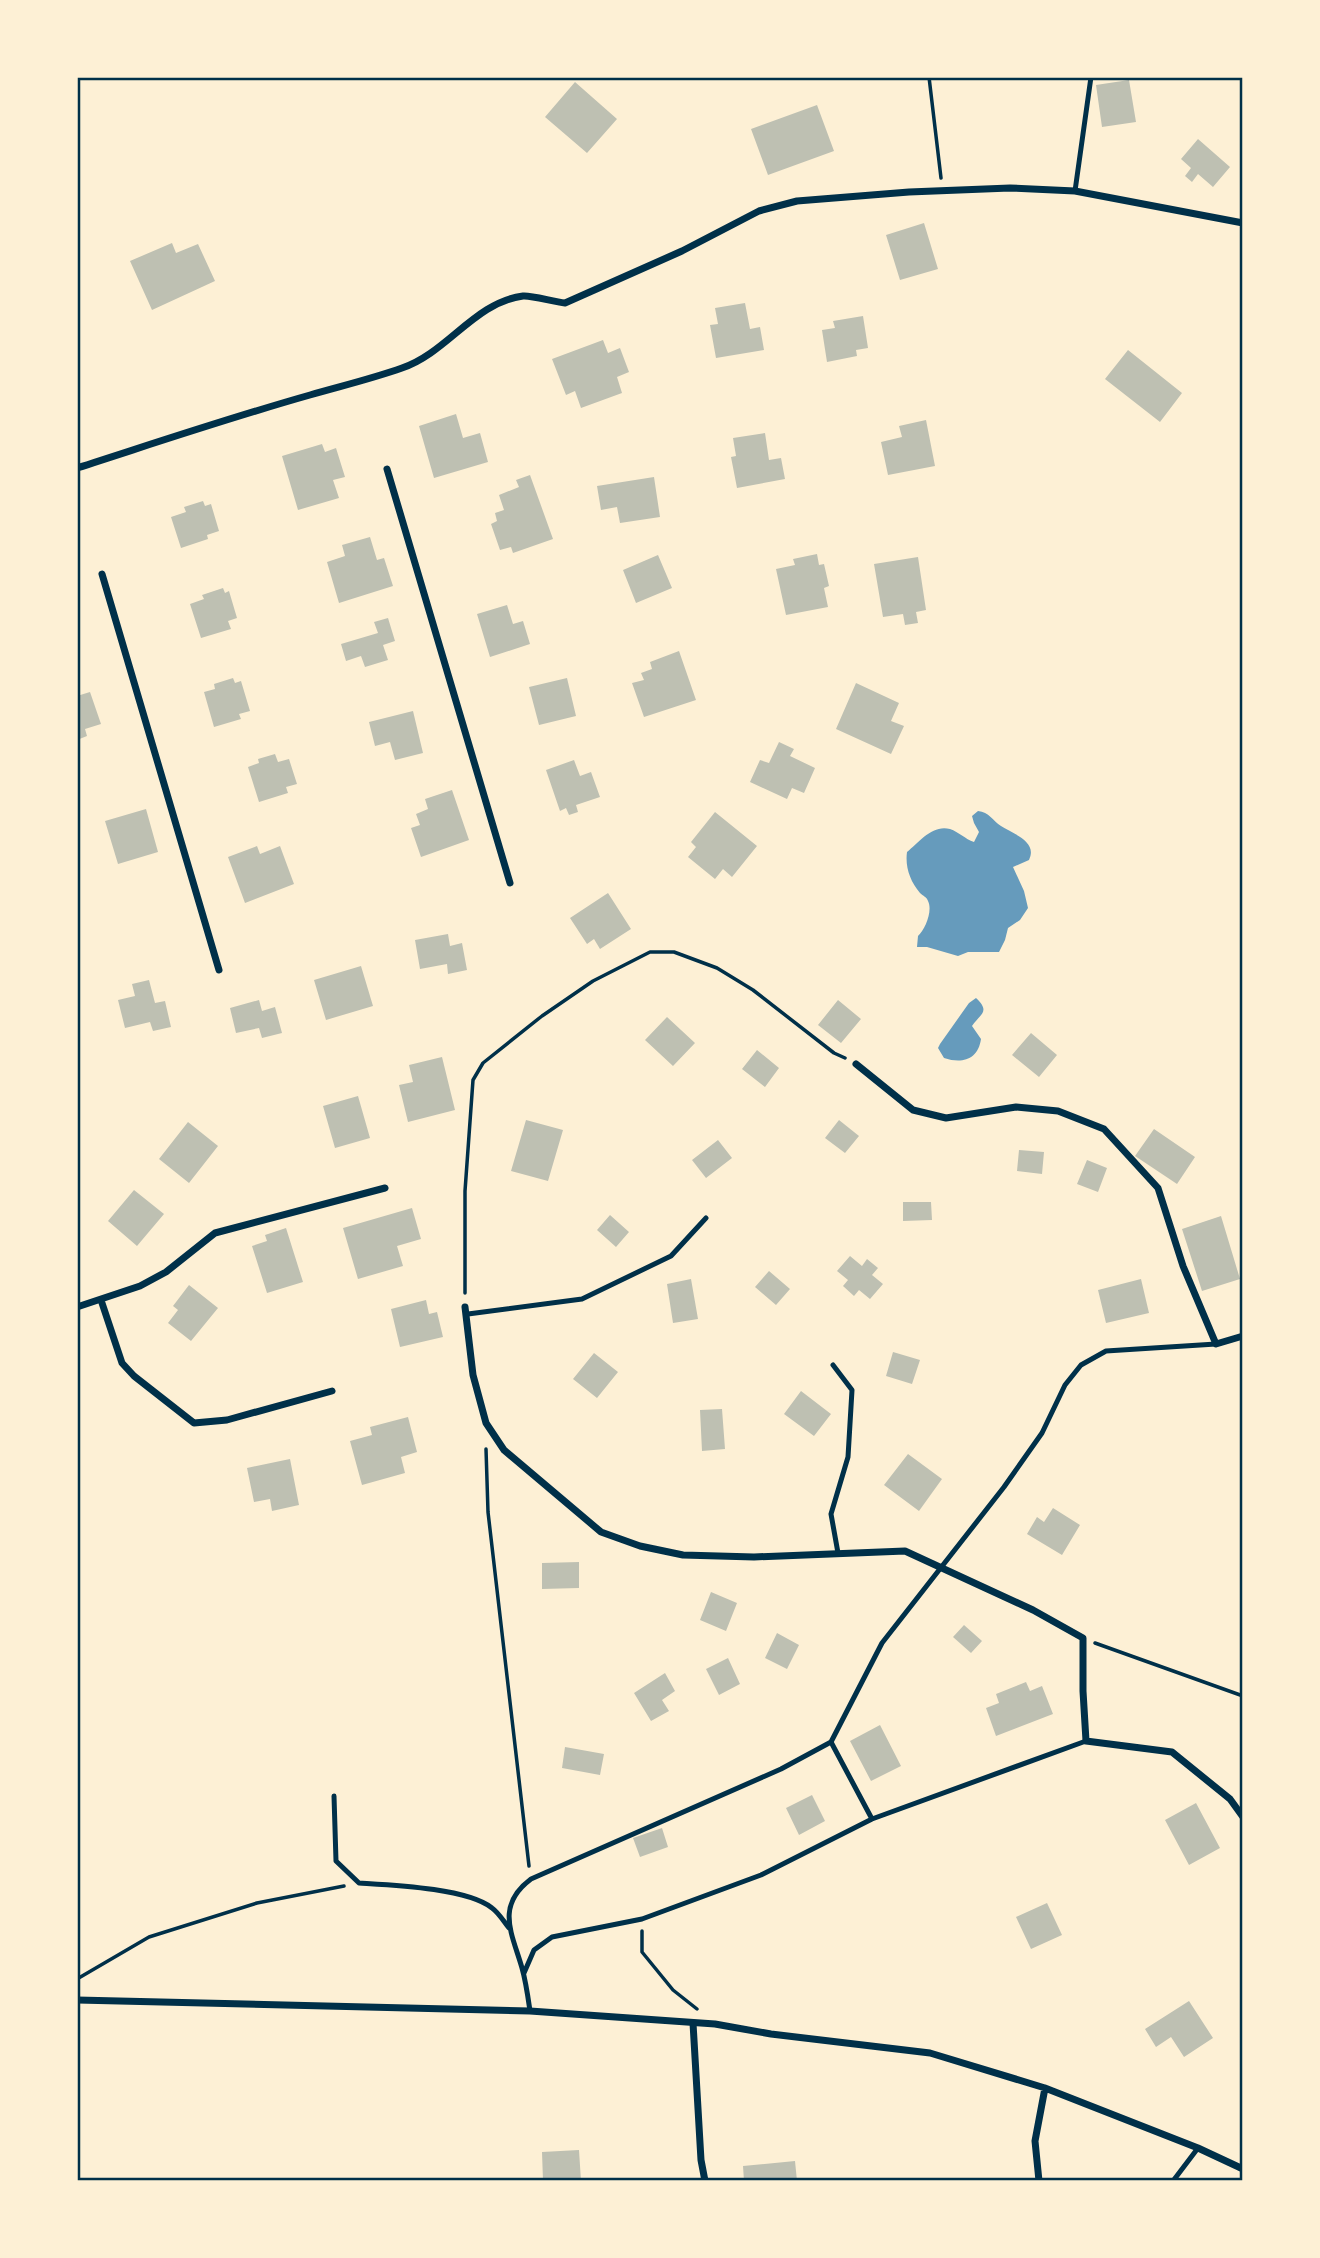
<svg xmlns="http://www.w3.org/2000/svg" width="1320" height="2258" font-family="'Times New Roman',serif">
	<rect width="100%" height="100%" fill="#fdf0d5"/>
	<path fill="#669bbc" d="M978,811C989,812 993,821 1001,826C1013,834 1038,841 1029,860L1013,867L1024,891L1028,908L1020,920L1008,928L1005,940L999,952H968L958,956L927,947H917L918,936C925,930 933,911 928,901C927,897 923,896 920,893C910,881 905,867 907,852C919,842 933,824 950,829C959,832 965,839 974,842L979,832L974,823L972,816Z
		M976,998C991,1012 980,1014 972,1026L981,1039C978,1060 962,1064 944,1058L938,1048L940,1044L969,1003Z"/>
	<path fill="#bec0b2" d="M1129,80L1136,122L1102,127L1096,85Z
		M575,82L617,119L587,153L545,117Z
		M817,105L834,151L768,175L751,129Z
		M1198,139L1230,167L1213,187L1198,174L1192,182L1185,176L1191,168L1181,159Z
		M924,223L938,269L900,280L886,235Z
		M172,243L176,253L198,244L215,281L152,310L130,261Z
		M745,303L750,329L760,327L764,350L716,358L710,325L718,324L715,308Z
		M863,316L868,348L856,350L857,356L827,362L822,330L835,328L833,321Z
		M603,340L608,353L620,348L629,372L617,377L622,393L581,408L575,391L566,395L552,359Z
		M1128,350L1182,393L1160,422L1105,379Z
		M456,414L463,438L480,433L488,462L434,478L419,426Z
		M926,420L935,466L888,475L881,442L902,437L899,426Z
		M765,433L769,460L781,458L785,479L737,488L731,457L736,456L733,438Z
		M322,444L325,452L336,448L345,477L333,480L339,498L298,510L282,456Z
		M530,475L553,539L513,553L511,547L500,550L491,524L497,521L495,513L504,510L499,495L519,487L516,480Z
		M654,477L660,517L620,523L617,507L601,510L597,486Z
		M203,501L205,506L211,504L219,531L207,535L208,539L181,548L171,517L186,512L184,507Z
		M370,537L377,560L384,558L393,586L339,603L327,562L345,556L342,545Z
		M817,554L819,565L824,564L829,586L824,588L828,607L786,615L776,569L795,565L793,559Z
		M658,555L672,588L636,603L623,570Z
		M918,557L926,610L916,612L918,623L905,625L903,614L883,617L874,564Z
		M223,588L225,593L229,591L237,618L228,621L231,629L201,638L190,604L204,599L202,595Z
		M507,605L513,624L523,621L530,644L490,657L477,614Z
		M388,618L395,641L383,645L388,660L365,667L361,656L346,661L341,644L378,633L374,622Z
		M679,651L696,700L644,717L632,683L644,680L641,673L652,669L650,662Z
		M233,678L235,683L241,681L250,711L239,714L241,719L214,727L204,692L215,689L214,684Z
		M567,678L576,716L539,725L529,687Z
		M856,683L899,703L891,721L904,726L891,754L836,729Z
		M90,692L101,724L85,729L87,736L77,740V696Z
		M413,711L423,753L395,760L390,742L375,746L369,722Z
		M779,742L794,749L790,756L815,768L804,793L792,788L787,799L750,782L760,760L769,763Z
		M275,754L278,762L289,759L297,784L286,787L288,793L259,802L248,767L259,763L258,759Z
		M574,760L580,776L591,772L600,797L576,805L578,812L569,815L566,808L560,811L546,770Z
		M452,790L469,840L421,857L411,828L420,825L416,814L428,809L425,799Z
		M146,809L158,852L118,864L105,821Z
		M715,812L757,846L732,877L723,869L715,879L688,857L696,847L691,842Z
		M257,846L260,854L280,846L294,884L245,903L228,857Z
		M608,893L631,929L600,949L594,939L587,944L570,918Z
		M448,934L450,946L462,943L467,970L448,974L447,964L420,969L415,940Z
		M361,966L373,1006L326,1020L314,980Z
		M149,980L155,1003L165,1001L171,1027L153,1031L150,1022L125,1028L118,1000L135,996L132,984Z
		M259,1000L262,1011L275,1007L282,1033L262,1038L259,1028L236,1033L230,1008Z
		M838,1000L861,1019L841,1043L818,1025Z
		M667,1017L695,1043L673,1066L645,1040Z
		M1031,1033L1057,1055L1039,1077L1012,1055Z
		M757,1050L779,1068L765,1087L742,1069Z
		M442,1057L455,1110L408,1122L399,1085L413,1082L409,1065Z
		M358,1096L370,1138L335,1148L323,1106Z
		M526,1120L563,1130L548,1181L511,1171Z
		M839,1120L859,1136L845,1153L825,1138Z
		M188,1122L218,1146L189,1183L159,1159Z
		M1154,1129L1195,1157L1177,1184L1135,1156Z
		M718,1140L732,1158L706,1178L692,1160Z
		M1019,1150L1044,1152L1042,1174L1017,1171Z
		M1087,1160L1107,1168L1098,1192L1077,1184Z
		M134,1190L164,1214L137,1246L108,1221Z
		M903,1202H931L932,1220L903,1221Z
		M412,1208L421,1239L397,1246L403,1266L358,1279L343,1228Z
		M610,1215L629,1232L616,1247L597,1230Z
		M1221,1216L1240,1279L1202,1291L1182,1229Z
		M286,1228L303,1282L267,1293L252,1246L267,1241L265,1235Z
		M850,1256L862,1266L867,1259L878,1268L872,1275L883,1284L870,1299L859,1290L854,1296L843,1286L848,1280L837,1271Z
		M769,1271L790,1289L776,1305L755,1287Z
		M691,1279L698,1319L673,1323L667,1284Z
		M1141,1279L1149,1313L1106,1323L1098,1290Z
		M189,1285L218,1308L191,1341L168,1323L178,1310L173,1306Z
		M426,1300L429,1314L437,1312L443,1337L400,1347L391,1309Z
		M893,1352L920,1360L912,1384L886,1376Z
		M594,1353L618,1372L597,1398L573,1379Z
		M801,1391L831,1414L814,1436L784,1414Z
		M722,1409L725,1449L702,1451L700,1410Z
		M408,1417L417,1452L401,1457L405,1473L362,1485L350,1441L372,1435L370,1427Z
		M908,1454L942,1479L919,1511L884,1485Z
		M290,1459L299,1505L272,1511L270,1499L254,1502L247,1468Z
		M1053,1508L1080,1525L1062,1555L1027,1534L1037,1517L1044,1522Z
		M579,1562V1588L542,1589V1563Z
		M711,1592L737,1603L726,1631L700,1620Z
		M964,1625L982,1641L971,1653L953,1637Z
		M777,1633L799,1645L787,1669L765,1658Z
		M728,1658L740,1684L719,1695L706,1669Z
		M665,1673L675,1691L662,1700L669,1711L651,1721L634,1693Z
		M1026,1682L1030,1691L1042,1686L1053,1714L996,1736L986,1708L999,1703L996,1694Z
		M880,1725L901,1766L871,1781L850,1741Z
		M565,1747L604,1754L600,1775L562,1768Z
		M812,1795L825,1821L799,1835L786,1808Z
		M1196,1803L1220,1848L1189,1865L1165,1820Z
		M662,1828L668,1847L640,1857L633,1838Z
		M1047,1903L1062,1935L1031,1949L1016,1917Z
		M1189,2001L1213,2038L1184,2057L1171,2037L1156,2047L1145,2029Z
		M579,2150L581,2181H543L542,2152Z
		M795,2161L797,2181H744L743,2166Z"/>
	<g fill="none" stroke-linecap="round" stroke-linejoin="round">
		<path stroke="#003049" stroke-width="3.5" d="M929,77L941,178
			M465,1293V1191L473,1080L483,1063L542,1016L593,981L650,952H674L717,968L753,990L834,1053L845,1058
			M486,1449L488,1512L529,1866
			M1095,1643L1243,1696
			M642,1931V1952L673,1990L697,2009
			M77,1979L149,1937L257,1903L344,1886"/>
		<path stroke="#003049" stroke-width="5" d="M1075,191L1091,77
			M468,1314L582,1299L671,1256L706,1218
			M833,1365L852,1390L848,1457L831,1514L838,1553
			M831,1742L872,1819
			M334,1796L336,1861L359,1883C391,1885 467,1888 492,1908C499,1913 504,1922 509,1928
			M524,1973L534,1950L552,1937L642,1919L761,1875L872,1819L1086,1741
			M530,2011C528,1997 526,1982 522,1968C512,1933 495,1906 531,1879L781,1769L831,1742L882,1643L1004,1487L1042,1433L1065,1385L1081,1365L1106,1351L1216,1344
			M1173,2181L1198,2148"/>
		<path stroke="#003049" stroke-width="7" d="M77,468C155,443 232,417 310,395C341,386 371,379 402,368C447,353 475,302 523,296C531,295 554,302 565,303L682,251L759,211L797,201L909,192L1010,188L1075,191L1243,223
			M387,469L510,883
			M102,574L219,970
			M856,1064L913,1110L946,1118L1016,1107L1058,1111L1104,1129L1158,1188L1183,1266L1216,1344L1243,1336
			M101,1300L122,1363L134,1376L194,1423L227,1420L332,1391
			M77,1307L140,1286L166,1272L215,1233L385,1188
			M465,1307L473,1375L486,1423L504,1450L601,1532L640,1546L683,1555L754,1557L905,1551L1033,1610L1083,1638V1691L1086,1741L1172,1752L1230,1799L1243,1817
			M77,2000L530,2011L715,2024L771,2034L930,2053L1045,2088L1198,2148L1243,2169
			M693,2023L701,2160L705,2181
			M1039,2181L1035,2141L1045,2088"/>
	</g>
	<rect width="1320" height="2258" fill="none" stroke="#fdf0d5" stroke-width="158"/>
	<rect x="79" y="79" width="1162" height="2100" fill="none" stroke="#003049" stroke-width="2.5"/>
</svg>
